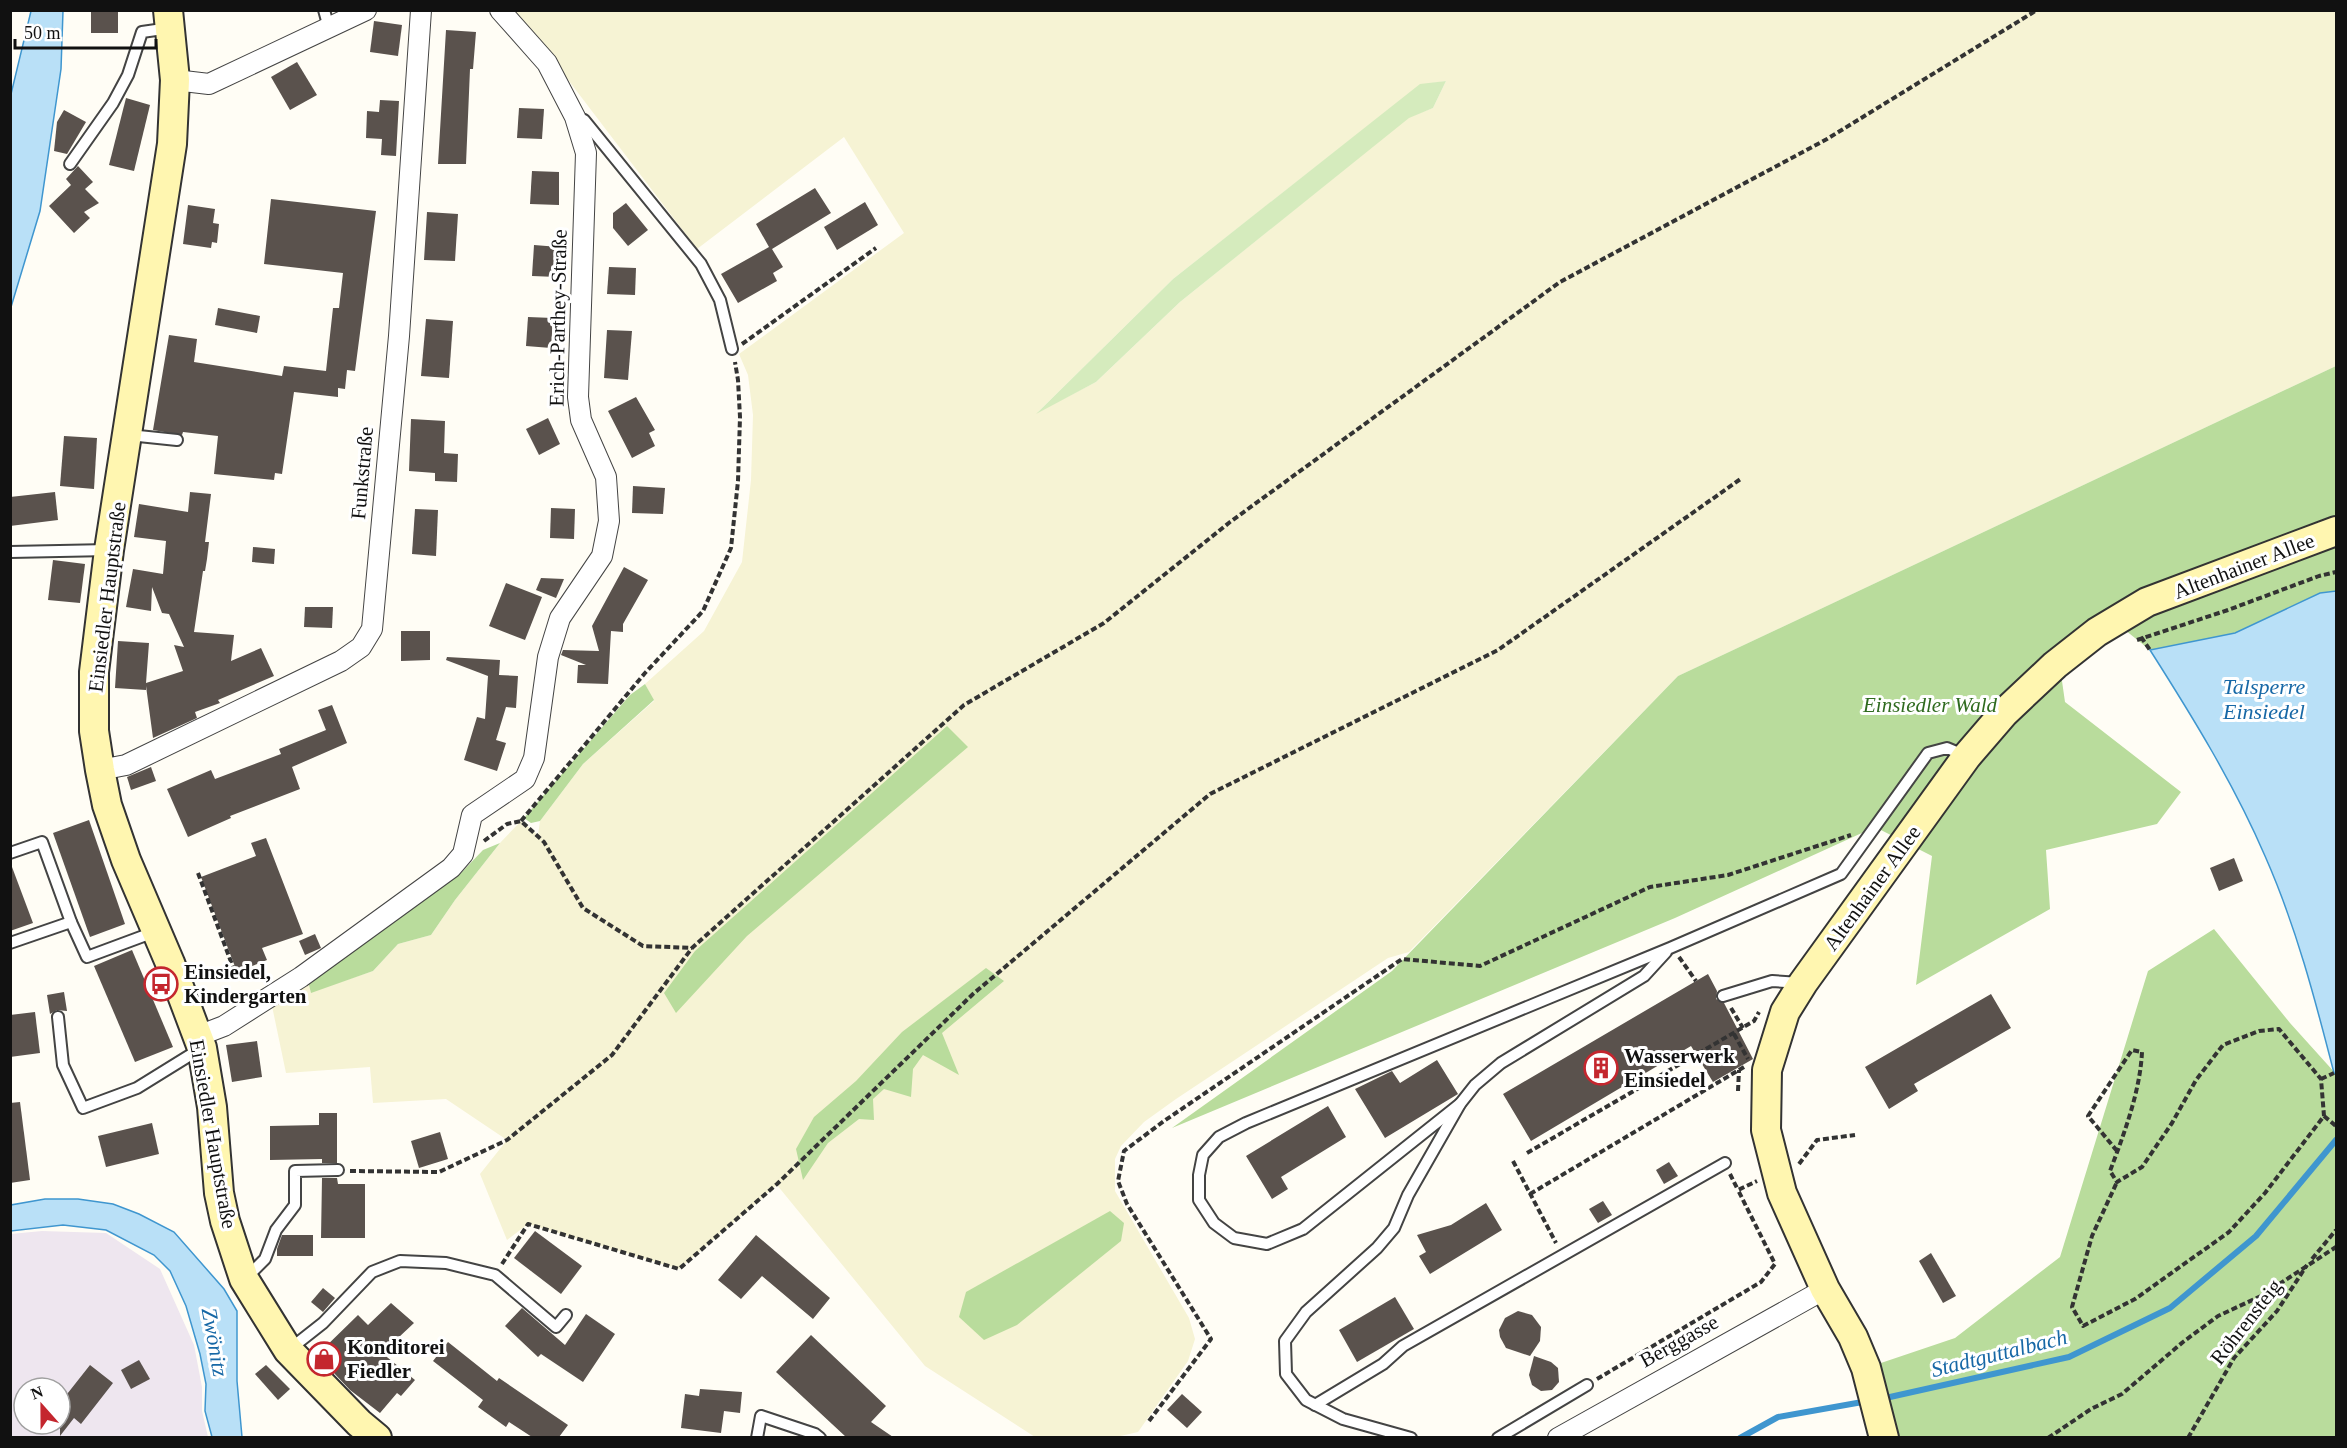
<svg xmlns="http://www.w3.org/2000/svg" width="2347" height="1448" viewBox="0 0 2347 1448" font-family="'Times New Roman',serif">
  <style>
    .industrial { fill: #eee6ef; fill-rule: evenodd }
    .farmland { fill: #f6f3d4; fill-rule: evenodd }
    .green { fill: #d5ebbd }
    .forest { fill: #b9dc9c }
    .water { fill: #b9e0f7; stroke: #3f96cf; stroke-width: 1.5 }
    .lines { fill: none; stroke-linecap: round; stroke-linejoin: round }
    .stream { stroke: #3f96cf; stroke-width: 6 }
    .building { fill: #5a524d }
    .lane-casing { stroke: #444; stroke-width: 14 }
    .street-casing { stroke: #444; stroke-width: 22 }
    .secondary-casing { stroke: #333; stroke-width: 32 }
    .path { stroke: #333; stroke-width: 4; stroke-dasharray: 6 3; stroke-linecap: butt }
    .lane { stroke: #fff; stroke-width: 10 }
    .street { stroke: #fff; stroke-width: 20 }
    .secondary { stroke: #fff6b0; stroke-width: 28 }
    .labels { text-anchor: middle; dominant-baseline: central; stroke-width: 6; stroke-linejoin: round; paint-order: stroke }
    .street-label { font-size: 21px; fill: #111; stroke: #fff }
    .park-label { font-size: 21px; font-style: italic; fill: #2f6b1f; stroke: #fff }
    .poi-label { font-size: 21px; font-weight: bold; fill: #111; stroke: #fff; text-anchor: start }
    .water-label { font-size: 22px; font-style: italic; fill: #1768a6; stroke: #fff }
  </style>
  <rect width="100%" height="100%" fill="#fffdf5"/>
  <path class="industrial" d="M 42,1231 L 106,1233 L 160,1269 L 194,1345 L 202,1387 L 202,1411 L 208,1437 L 11,1438 L 11,1234 ZM 24,1388 L 60,1388 L 60,1424 L 24,1424 Z"/>
  <path class="farmland" d="M 509,11 L 2336,11 L 2336,366 L 1678,676 L 1409,952 L 1388,958 L 1176,1099 L 1144,1122 L 1121,1146 L 1115,1159 L 1115,1191 L 1189,1318 L 1195,1339 L 1188,1361 L 1138,1432 L 1116,1437 L 1035,1437 L 925,1366 L 777,1185 L 679,1269 L 528,1224 L 507,1240 L 480,1174 L 507,1140 L 446,1099 L 373,1103 L 370,1067 L 286,1073 L 272,1006 L 308,981 L 311,992 L 373,971 L 398,944 L 431,935 L 455,900 L 500,843 L 521,821 L 538,835 L 540,821 L 583,764 L 654,701 L 645,684 L 704,631 L 742,562 L 751,480 L 753,415 L 748,375 L 739,354 L 904,233 L 844,137 L 697,249 L 553,60 ZM 1446,81 L 1433,108 L 1409,117 L 1180,302 L 1096,382 L 1038,412 L 1173,279 L 1420,85 Z"/>
  <path class="green" d="M 1446,81 L 1433,108 L 1409,118 L 1180,302 L 1096,382 L 1036,414 L 1173,279 L 1420,84 Z"/>
  <g class="forest">
    <path d="M 2336,366 L 2336,591 L 2320,593 L 2235,633 L 2150,650 L 2120,626 L 2059,660 L 2065,702 L 2181,792 L 2157,824 L 2046,850 L 2050,909 L 1916,985 L 1932,856 L 1875,827 L 1675,918 L 1172,1128 L 1392,971 L 1678,676 Z"/>
    <path d="M 645,684 L 654,700 L 583,764 L 540,821 L 531,823 L 524,818 L 630,695 Z"/>
    <path d="M 947,726 L 968,747 L 747,936 L 676,1013 L 664,993 L 695,951 Z"/>
    <path d="M 500,843 L 455,900 L 431,935 L 398,944 L 373,971 L 311,993 L 308,981 L 461,873 L 483,850 Z"/>
    <path d="M 2214,929 L 2290,1023 L 2336,1074 L 2336,1437 L 1891,1437 L 1875,1365 L 1955,1338 L 2060,1257 L 2148,971 Z"/>
    <path d="M 986,968 L 1004,981 L 942,1033 L 959,1075 L 923,1055 L 913,1069 L 911,1097 L 884,1089 L 873,1099 L 874,1120 L 859,1119 L 828,1143 L 803,1180 L 796,1149 L 814,1117 L 856,1081 L 902,1032 Z"/>
    <path d="M 1110,1211 L 1124,1223 L 1121,1241 L 1017,1325 L 984,1340 L 959,1317 L 966,1292 Z"/>
  </g>
  <g class="water">
    <path d="M 31,11 L 63,11 L 61,69 L 40,211 L 11,307 L 11,94 Z"/>
    <path d="M 2336,591 L 2336,1074 L 2334,1073 C 2315,999 2296,926 2265,856 C 2234,784 2192,716 2150,650 L 2235,633 L 2320,593 Z"/>
    <path d="M 45,1199 L 78,1199 L 113,1204 L 139,1214 L 174,1232 L 224,1289 L 237,1311 L 237,1381 L 242,1437 L 212,1437 L 205,1411 L 206,1384 L 200,1354 L 186,1306 L 170,1271 L 154,1255 L 106,1230 L 63,1225 L 11,1231 L 11,1205 Z"/>
  </g>
  <g class="lines">
    <g class="stream">
      <path d="M 1881,1399 L 2069,1357 L 2170,1308 L 2256,1236 L 2336,1140"/>
      <path d="M 1740,1438 L 1778,1417 L 1868,1401"/>
    </g>
  </g>
  <g class="building">
    <rect x="91" y="10" width="27" height="23"/>
    <path d="M 374,21 L 402,25 L 398,56 L 370,52 Z"/>
    <path d="M 446,30 L 476,32 L 473,69 L 470,69 L 466,164 L 438,164 Z"/>
    <path d="M 297,62 L 317,95 L 290,110 L 271,77 Z"/>
    <path d="M 126,98 L 150,105 L 134,171 L 109,165 Z"/>
    <path d="M 380,100 L 399,101 L 396,156 L 381,155 L 382,139 L 366,138 L 367,111 L 379,112 Z"/>
    <path d="M 519,108 L 544,109 L 542,139 L 517,138 Z"/>
    <path d="M 64,110 L 86,122 L 67,154 L 54,151 L 57,122 Z"/>
    <path d="M 78,166 L 93,182 L 85,189 L 99,203 L 84,212 L 90,218 L 74,233 L 49,206 L 71,185 L 66,179 Z"/>
    <path d="M 532,171 L 559,172 L 559,205 L 530,204 Z"/>
    <path d="M 815,188 L 831,213 L 772,249 L 783,267 L 773,273 L 777,281 L 738,303 L 721,274 L 769,247 L 756,224 Z"/>
    <path d="M 271,199 L 376,211 L 355,371 L 347,370 L 345,389 L 338,388 L 338,397 L 294,392 L 282,474 L 275,473 L 274,480 L 214,474 L 218,436 L 183,432 L 182,435 L 153,430 L 169,335 L 197,339 L 194,362 L 282,376 L 284,366 L 326,371 L 333,308 L 339,308 L 343,273 L 264,264 Z"/>
    <path d="M 865,202 L 878,225 L 837,250 L 824,227 Z"/>
    <path d="M 626,203 L 648,230 L 628,246 L 613,228 L 613,213 Z"/>
    <path d="M 188,205 L 215,209 L 213,223 L 219,224 L 217,243 L 212,242 L 211,248 L 183,244 Z"/>
    <path d="M 427,212 L 458,214 L 455,261 L 424,260 Z"/>
    <path d="M 534,245 L 559,247 L 557,277 L 532,276 Z"/>
    <path d="M 609,267 L 636,268 L 635,295 L 607,294 Z"/>
    <path d="M 218,308 L 260,316 L 257,333 L 215,325 Z"/>
    <path d="M 528,317 L 553,318 L 551,348 L 526,346 Z"/>
    <path d="M 426,319 L 453,321 L 449,378 L 421,376 Z"/>
    <path d="M 607,330 L 632,331 L 628,380 L 604,378 Z"/>
    <path d="M 636,397 L 655,430 L 649,433 L 655,446 L 632,458 L 608,411 Z"/>
    <path d="M 548,418 L 560,444 L 539,455 L 526,429 Z"/>
    <path d="M 411,419 L 445,421 L 444,453 L 458,454 L 457,482 L 435,481 L 435,473 L 409,471 Z"/>
    <path d="M 64,436 L 97,438 L 94,489 L 60,486 Z"/>
    <path d="M 633,486 L 665,488 L 663,514 L 632,513 Z"/>
    <path d="M 55,492 L 58,520 L 10,526 L 10,497 Z"/>
    <path d="M 190,492 L 211,494 L 205,542 L 209,542 L 207,559 L 205,571 L 203,571 L 194,632 L 234,635 L 231,661 L 261,648 L 274,676 L 218,700 L 220,703 L 195,712 L 197,718 L 153,738 L 146,686 L 146,690 L 115,688 L 118,641 L 149,643 L 146,683 L 183,671 L 174,645 L 184,647 L 169,614 L 162,613 L 152,587 L 151,611 L 126,607 L 133,569 L 163,574 L 166,541 L 134,537 L 139,504 L 188,512 Z"/>
    <path d="M 551,508 L 575,509 L 574,539 L 550,538 Z"/>
    <path d="M 415,509 L 438,510 L 436,556 L 412,554 Z"/>
    <path d="M 253,547 L 275,549 L 274,564 L 252,562 Z"/>
    <path d="M 53,560 L 85,564 L 80,603 L 48,600 Z"/>
    <path d="M 624,567 L 648,580 L 623,624 L 623,632 L 611,631 L 608,684 L 577,683 L 578,665 L 586,665 L 561,655 L 563,650 L 599,651 L 592,626 Z"/>
    <path d="M 541,578 L 564,579 L 556,598 L 536,590 Z"/>
    <path d="M 506,583 L 542,597 L 525,640 L 489,626 Z"/>
    <path d="M 305,607 L 333,607 L 332,628 L 304,627 Z"/>
    <path d="M 401,631 L 430,631 L 430,660 L 401,661 Z"/>
    <path d="M 447,657 L 500,660 L 499,675 L 518,676 L 516,708 L 506,707 L 496,740 L 506,743 L 497,771 L 464,760 L 477,717 L 485,719 L 488,676 L 446,660 Z"/>
    <path d="M 332,705 L 347,743 L 292,767 L 300,789 L 230,816 L 231,818 L 188,837 L 167,789 L 211,770 L 215,779 L 281,754 L 279,749 L 326,730 L 318,710 Z"/>
    <path d="M 151,767 L 156,781 L 131,790 L 127,777 Z"/>
    <path d="M 89,820 L 125,924 L 90,937 L 53,833 Z"/>
    <path d="M 266,838 L 303,934 L 262,948 L 267,960 L 237,972 L 201,877 L 256,856 L 251,843 Z"/>
    <path d="M 2234,858 L 2243,881 L 2219,891 L 2210,868 Z"/>
    <path d="M 12,867 L 33,923 L 10,931 L 10,868 Z"/>
    <path d="M 315,934 L 321,948 L 305,955 L 299,941 Z"/>
    <path d="M 132,950 L 173,1047 L 135,1062 L 94,966 Z"/>
    <path d="M 1708,974 L 1717,991 L 1716,999 L 1724,1003 L 1753,1059 L 1713,1082 L 1691,1046 L 1531,1141 L 1503,1094 Z"/>
    <path d="M 64,992 L 67,1011 L 57,1010 L 50,1014 L 47,995 Z"/>
    <path d="M 1991,994 L 2011,1028 L 1914,1084 L 1918,1091 L 1889,1109 L 1865,1067 Z"/>
    <path d="M 35,1012 L 40,1053 L 10,1057 L 10,1015 Z"/>
    <path d="M 257,1041 L 262,1077 L 232,1082 L 226,1045 Z"/>
    <path d="M 1437,1060 L 1458,1094 L 1385,1138 L 1355,1089 L 1392,1071 L 1400,1083 Z"/>
    <path d="M 20,1102 L 30,1180 L 10,1183 L 10,1103 Z"/>
    <path d="M 1328,1106 L 1346,1137 L 1281,1177 L 1288,1189 L 1272,1199 L 1246,1156 Z"/>
    <path d="M 319,1113 L 337,1113 L 337,1163 L 322,1163 L 322,1159 L 270,1160 L 270,1126 L 319,1125 Z"/>
    <path d="M 152,1123 L 159,1154 L 106,1167 L 98,1136 Z"/>
    <path d="M 440,1132 L 448,1159 L 419,1168 L 411,1141 Z"/>
    <path d="M 1669,1162 L 1678,1176 L 1664,1184 L 1656,1170 Z"/>
    <path d="M 322,1178 L 337,1178 L 338,1184 L 365,1184 L 365,1238 L 321,1238 Z"/>
    <path d="M 1603,1201 L 1612,1215 L 1598,1223 L 1589,1209 Z"/>
    <path d="M 1486,1203 L 1502,1230 L 1430,1274 L 1419,1256 L 1426,1252 L 1417,1235 L 1451,1225 Z"/>
    <path d="M 535,1231 L 582,1266 L 561,1294 L 514,1258 Z"/>
    <path d="M 282,1235 L 313,1235 L 313,1256 L 277,1256 L 277,1249 Z"/>
    <path d="M 756,1235 L 830,1298 L 813,1319 L 762,1276 L 741,1299 L 718,1280 Z"/>
    <path d="M 1931,1253 L 1956,1296 L 1943,1303 L 1919,1261 Z"/>
    <path d="M 323,1288 L 335,1298 L 323,1312 L 311,1302 Z"/>
    <path d="M 1395,1297 L 1414,1329 L 1357,1362 L 1339,1330 Z"/>
    <path d="M 391,1303 L 414,1323 L 382,1353 L 415,1380 L 401,1396 L 397,1393 L 380,1413 L 350,1390 L 317,1355 L 358,1315 L 368,1325 Z"/>
    <path d="M 522,1308 L 565,1345 L 586,1314 L 615,1334 L 583,1382 L 541,1354 L 538,1357 L 505,1326 Z"/>
    <path d="M 1518,1311 L 1532,1315 L 1541,1327 L 1540,1341 L 1530,1356 L 1506,1348 L 1500,1337 L 1499,1330 L 1505,1318 Z"/>
    <path d="M 811,1335 L 886,1406 L 871,1422 L 893,1437 L 846,1437 L 776,1372 Z"/>
    <path d="M 448,1342 L 497,1381 L 499,1378 L 568,1425 L 559,1437 L 532,1437 L 509,1422 L 506,1427 L 478,1407 L 483,1400 L 433,1361 Z"/>
    <path d="M 1534,1356 L 1551,1362 L 1558,1368 L 1559,1382 L 1552,1390 L 1541,1391 L 1532,1385 L 1529,1375 Z"/>
    <path d="M 139,1360 L 150,1379 L 131,1389 L 121,1370 Z"/>
    <path d="M 90,1365 L 113,1383 L 81,1424 L 74,1418 L 60,1436 L 60,1403 Z"/>
    <path d="M 266,1365 L 290,1389 L 278,1400 L 255,1374 Z"/>
    <path d="M 700,1389 L 742,1392 L 740,1413 L 724,1411 L 721,1433 L 681,1428 L 685,1394 L 699,1396 Z"/>
    <path d="M 1182,1394 L 1202,1412 L 1187,1428 L 1167,1410 Z"/>
  </g>
  <g class="lines">
    <defs>
      <g id="lane">
        <path d="M 324,10 L 329,28"/>
        <path d="M 578,118 L 584,120 L 701,264 L 720,300 L 732,349"/>
        <path d="M 70,164 L 113,103 L 128,75 L 142,32 L 170,28"/>
        <path d="M 129,435 L 177,440"/>
        <path d="M 10,552 L 109,550"/>
        <path d="M 10,853 L 42,842 L 71,922 L 87,957 L 157,931"/>
        <path d="M 10,943 L 71,922"/>
        <path d="M 1723,996 L 1772,981 L 1800,983"/>
        <path d="M 58,1017 L 63,1065 L 83,1108 L 137,1088 L 200,1049"/>
        <path d="M 1460,1104 L 1303,1229 L 1267,1244 L 1234,1238 L 1214,1223 L 1199,1200 L 1199,1175 L 1203,1155 L 1219,1137 L 1246,1123 L 1670,948 L 1841,874 L 1928,753 L 1947,748 L 1966,756"/>
        <path d="M 247,1277 L 265,1259 L 276,1230 L 295,1205 L 295,1171 L 338,1170"/>
        <path d="M 290,1349 L 323,1323 L 372,1272 L 400,1261 L 446,1263 L 495,1275 L 556,1327 L 566,1315"/>
        <path d="M 1315,1405 L 1383,1364 L 1403,1346 L 1725,1163"/>
        <path d="M 757,1438 L 761,1416 L 815,1434 L 820,1438"/>
        <path d="M 1411,1438 L 1343,1419 L 1306,1400 L 1286,1374 L 1285,1341 L 1306,1312 L 1377,1248 L 1394,1228 L 1408,1195 L 1460,1104 L 1475,1085 L 1501,1063 L 1644,976 L 1666,952"/>
        <path d="M 1498,1438 L 1587,1385"/>
      </g>
      <g id="street">
        <path d="M 175,80 L 209,84 L 366,10"/>
        <path d="M 100,770 L 126,765 L 341,661 L 361,647 L 372,629 L 399,336 L 421,10"/>
        <path d="M 198,1036 L 224,1026 L 301,977 L 451,868 L 463,854 L 472,815 L 525,779 L 534,758 L 548,657 L 560,618 L 602,556 L 609,521 L 606,477 L 581,420 L 578,397 L 586,153 L 575,117 L 547,63 L 500,10"/>
        <path d="M 1558,1438 L 1825,1289"/>
      </g>
      <g id="secondary">
        <path d="M 168,10 L 175,80 L 172,144 L 109,550 L 94,672 L 94,731 L 100,770 L 107,805 L 126,860 L 170,963 L 202,1048 L 212,1107 L 219,1193 L 225,1221 L 244,1279 L 288,1350 L 359,1423 L 377,1438"/>
        <path d="M 1884,1438 L 1866,1368 L 1853,1337 L 1825,1289 L 1782,1193 L 1766,1130 L 1767,1070 L 1785,1012 L 1803,983 L 1967,756 L 2004,713 L 2055,665 L 2097,632 L 2147,602 L 2336,531"/>
      </g>
    </defs>
    <use href="#lane" class="lane-casing"/>
    <use href="#street" class="street-casing"/>
    <use href="#secondary" class="secondary-casing"/>
    <g class="path">
      <path d="M 742,344 L 876,248"/>
      <path d="M 2141,637 L 2150,650"/>
      <path d="M 2137,640 L 2228,610 L 2319,576 L 2336,572"/>
      <path d="M 521,821 L 645,673 L 703,611 L 731,548 L 738,481 L 740,417 L 738,380 L 735,362"/>
      <path d="M 484,841 L 507,824 L 521,821 L 544,842 L 583,908 L 643,946 L 692,948"/>
      <path d="M 198,873 L 237,978"/>
      <path d="M 1679,957 L 1696,981"/>
      <path d="M 1731,1008 L 1743,1028"/>
      <path d="M 1734,1034 L 1748,1059"/>
      <path d="M 2321,1079 L 2334,1073"/>
      <path d="M 1738,1091 L 1739,1070"/>
      <path d="M 2324,1116 L 2336,1126"/>
      <path d="M 2117,1151 L 2088,1116 L 2132,1050 L 2142,1052 C 2140,1092 2124,1134 2110,1171 L 2117,1182 L 2142,1167 L 2172,1123 L 2196,1080 L 2223,1045 L 2259,1031 L 2279,1029 L 2321,1079 L 2324,1116 L 2265,1193 L 2229,1232 L 2135,1299 L 2083,1326 L 2072,1307 L 2092,1236 L 2117,1182"/>
      <path d="M 1527,1153 L 1754,1021 L 1759,1012"/>
      <path d="M 1513,1161 L 1556,1243"/>
      <path d="M 1799,1164 L 1817,1140 L 1855,1135"/>
      <path d="M 350,1171 L 439,1172 L 507,1140 L 612,1055 L 692,948 L 964,705 L 1104,623 L 1230,522 L 1560,282 L 1827,139 L 2037,10"/>
      <path d="M 1730,1174 L 1738,1190"/>
      <path d="M 1530,1194 L 1744,1067"/>
      <path d="M 2312,1259 L 2336,1230"/>
      <path d="M 502,1264 L 528,1224 L 679,1269 L 777,1184 L 973,994 L 1210,794 L 1498,650 L 1742,478"/>
      <path d="M 1597,1379 L 1761,1282 L 1775,1264 L 1738,1190 L 1757,1181"/>
      <path d="M 1149,1421 L 1211,1339 L 1127,1204 L 1118,1181 L 1124,1151 L 1164,1121 L 1402,959 L 1480,966 L 1650,887 L 1728,875 L 1851,835"/>
      <path d="M 2048,1438 L 2091,1409 L 2122,1394 L 2183,1342 L 2218,1316 L 2261,1296 L 2336,1247"/>
      <path d="M 2188,1438 L 2234,1358 L 2277,1311 L 2307,1265"/>
    </g>
    <use href="#lane" class="lane"/>
    <use href="#street" class="street"/>
    <use href="#secondary" class="secondary"/>
  </g>
  <defs>
    <symbol id="bus-ring" viewBox="-11 -11 22 22"><circle r="9.5" fill="#fff" stroke="#c4262e" stroke-width="1.5"/><path d="M-5-6H5V4H4V6H2V4H-2V6H-4V4H-5ZM-3.5-4V0h7V-4ZM-3.5 1.2v1.5H-2V1.2ZM2 1.2v1.5H3.5V1.2Z" fill="#c4262e"/></symbol>
    <symbol id="building-ring" viewBox="-11 -11 22 22"><circle r="9.5" fill="#fff" stroke="#c4262e" stroke-width="1.5"/><path d="M-4-6H4V6H1V3H-1V6H-4ZM-2.5-4.3h1.7v1.8h-1.7ZM.8-4.3h1.7v1.8H.8ZM-2.5-1h1.7V.8h-1.7ZM.8-1h1.7V.8H.8Z" fill="#c4262e"/></symbol>
    <symbol id="shop-ring" viewBox="-11 -11 22 22"><circle r="9.5" fill="#fff" stroke="#c4262e" stroke-width="1.5"/><path d="M-5-2.5h2.3a2.7 3.5 0 0 1 5.4 0H5L5.5 6h-11ZM-1.5-2.5h3a1.5 2.3 0 0 0-3 0Z" fill="#c4262e"/></symbol>
  </defs>
  <g fill-rule="evenodd">
    <use href="#bus-ring" x="142" y="965" width="38" height="38"/>
    <use href="#building-ring" x="1582" y="1049" width="38" height="38"/>
    <use href="#shop-ring" x="305" y="1340" width="38" height="38"/>
  </g>
  <g class="labels">
    <g class="street-label">
      <text transform="translate(558 318) rotate(-89)">Erich-Parthey-Straße</text>
      <text transform="translate(362 473) rotate(-85)">Funkstraße</text>
      <text transform="translate(2244 566) rotate(-21)">Altenhainer Allee</text>
      <text transform="translate(107 597) rotate(-83)">Einsiedler Hauptstraße</text>
      <text transform="translate(1872 888) rotate(-54)">Altenhainer Allee</text>
      <text transform="translate(213 1134) rotate(80)">Einsiedler Hauptstraße</text>
      <text transform="translate(2246 1322) rotate(-52)">Röhrensteig</text>
      <text transform="translate(1679 1341) rotate(-29)">Berggasse</text>
    </g>
    <g class="park-label">
      <text x="1930" y="705">Einsiedler Wald</text>
    </g>
    <g class="poi-label">
      <text x="184" y="972">Einsiedel,<tspan x="184" dy="24">Kindergarten</tspan></text>
      <text x="1624" y="1056">Wasserwerk<tspan x="1624" dy="24">Einsiedel</tspan></text>
      <text x="347" y="1347">Konditorei<tspan x="347" dy="24">Fiedler</tspan></text>
    </g>
    <g class="water-label">
      <text x="2264" y="686">Talsperre<tspan x="2264" dy="25">Einsiedel</tspan></text>
      <text transform="translate(215 1342) rotate(80)">Zwönitz</text>
      <text transform="translate(1999 1353) rotate(-14)">Stadtguttalbach</text>
    </g>
  </g>
  <rect width="2347" height="1448" fill="none" stroke="#111111" stroke-width="24"/>
  <g transform="translate(42 1406) rotate(339)"><circle r="28" fill="#ffffff" stroke="#a0a0a0" stroke-width="1.5"/>
  <path d="M0-4.5L10 22L0 15L-10 22Z" fill="#c4262e"/>
  <text y="-9" font-size="16" font-weight="bold" text-anchor="middle" fill="#111111">N</text>
  </g>
  <path d="M15 39v9h141v-9" fill="none" stroke="#111111" stroke-width="3"/>
  <text x="24" y="39" font-size="18" fill="#111111" stroke="#ffffff" stroke-width="4.5" paint-order="stroke">50 m</text>
</svg>
